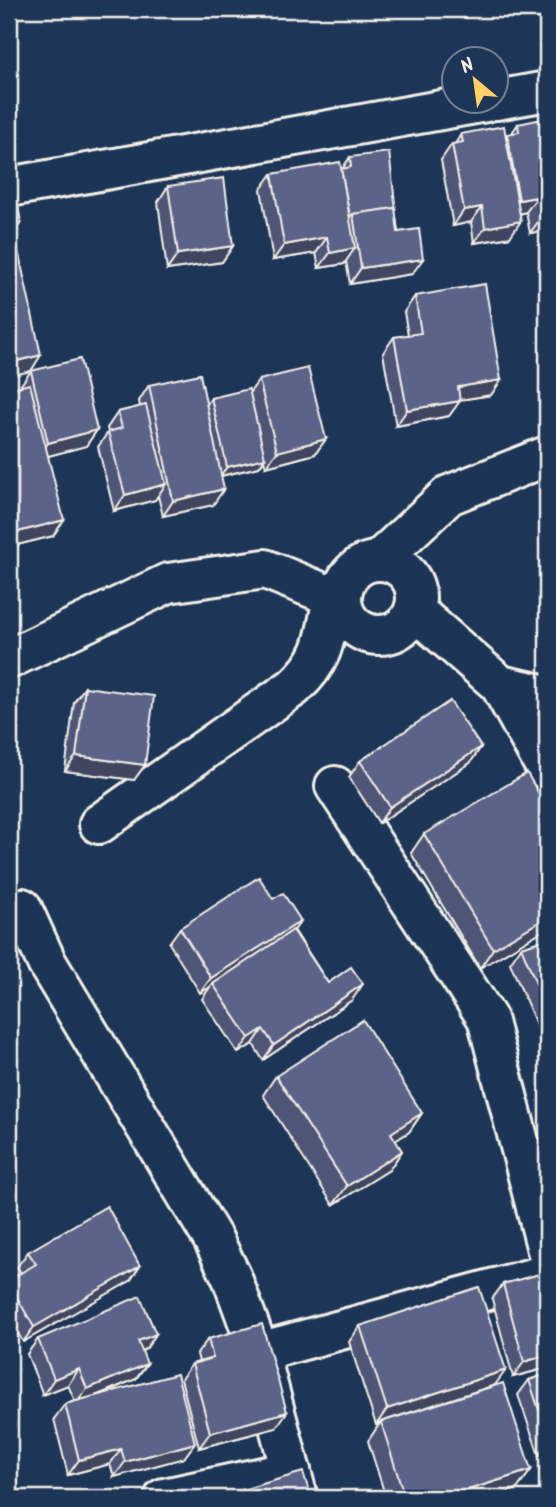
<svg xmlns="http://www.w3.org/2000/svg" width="556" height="1507" viewBox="0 0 556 1507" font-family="Kalam,sans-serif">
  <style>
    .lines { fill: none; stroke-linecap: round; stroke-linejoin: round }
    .minor-casing { stroke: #f4f1e8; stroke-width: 44 }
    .minor { stroke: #1d3557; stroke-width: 38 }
    .wall { fill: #4f5576; stroke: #f4f1e8; stroke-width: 2 }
    .shaded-wall { fill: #404560; stroke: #f4f1e8; stroke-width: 2 }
    .building { fill: #5c6389; stroke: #f4f1e8; stroke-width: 2 }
  </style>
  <rect width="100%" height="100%" fill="#1d3557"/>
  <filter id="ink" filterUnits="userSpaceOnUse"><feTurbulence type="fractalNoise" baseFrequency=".0143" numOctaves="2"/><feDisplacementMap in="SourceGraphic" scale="14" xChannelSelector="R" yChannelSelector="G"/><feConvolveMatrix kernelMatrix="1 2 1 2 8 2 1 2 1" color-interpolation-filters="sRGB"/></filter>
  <g filter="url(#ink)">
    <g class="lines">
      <defs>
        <g id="minor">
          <path d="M 496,100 L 547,91"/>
          <path d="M 9,187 L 486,102"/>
          <path d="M 379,560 L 449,495 L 547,456"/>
          <circle cx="379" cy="598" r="37"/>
          <path d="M 414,610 L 500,685 L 547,770"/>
          <path d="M 9,659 L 168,583 L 265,569 L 341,600"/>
          <path d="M 500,685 L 547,695"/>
          <path d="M 335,786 L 487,1018 L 547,1250"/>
          <path d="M 99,824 L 294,687 C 326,658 325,637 333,596"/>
          <path d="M 22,908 L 47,963 L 213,1239 L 232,1278 L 259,1352 L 298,1498"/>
          <path d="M 259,1352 L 547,1274"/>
          <path d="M 164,1498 L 291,1471"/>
        </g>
      </defs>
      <use href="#minor" class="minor-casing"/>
      <use href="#minor" class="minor"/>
    </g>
    <g class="wall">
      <path d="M 518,124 L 547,230 L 530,233 L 526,212 L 520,214 L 510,237 L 474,243 L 471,222 L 453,226 L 441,160 L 452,144 L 455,144 L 461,134 L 506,137 L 507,134 L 511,134 Z"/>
      <path d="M 350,157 L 395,211 L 398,232 L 412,274 L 350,284 L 346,261 L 344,264 L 319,268 L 316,253 L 273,260 L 261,189 L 272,174 L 344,168 L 344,166 Z"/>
      <path d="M 168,186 L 233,246 L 222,262 L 167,270 L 158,202 Z"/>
      <path d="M 415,296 L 501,380 L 491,395 L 460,400 L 449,416 L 396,426 L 383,353 L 394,337 L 408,335 L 404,312 Z"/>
      <path d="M 31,371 L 97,430 L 86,446 L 48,456 L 53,536 L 9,547 L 9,389 L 20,386 Z"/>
      <path d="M 259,380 L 326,439 L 315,454 L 266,467 L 264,460 L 259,467 L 221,476 L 213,505 L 163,516 L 158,496 L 155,500 L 114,511 L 98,447 L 108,432 L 107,428 L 118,412 L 140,407 L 139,401 L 149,385 L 207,404 L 211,398 L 250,392 Z"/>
      <path d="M 85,687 L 145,765 L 134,780 L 65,771 L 74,702 Z"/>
      <path d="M 481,747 L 470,763 L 379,823 L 349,777 L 360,761 Z"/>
      <path d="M 424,834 L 547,928 L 480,968 L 411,853 Z"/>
      <path d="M 273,899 L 301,921 L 294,930 L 328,983 L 352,1000 L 263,1060 L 253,1044 L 238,1053 L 202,999 L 210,987 L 200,993 L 169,943 L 180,928 Z"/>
      <path d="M 547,939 L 547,1048 L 546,1048 L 510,963 L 521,947 Z"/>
      <path d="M 276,1076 L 422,1113 L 409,1132 L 395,1141 L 402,1151 L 389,1170 L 333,1205 L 263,1095 Z"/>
      <path d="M 28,1252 L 140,1266 L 130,1281 L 23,1342 L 9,1318 L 9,1280 L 21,1273 L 17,1267 Z"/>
      <path d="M 547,1272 L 547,1368 L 513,1377 L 492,1299 L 503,1284 Z"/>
      <path d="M 360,1326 L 495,1385 L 531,1470 L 517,1489 L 489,1498 L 386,1498 L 368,1441 L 380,1423 L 376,1425 L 349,1342 Z"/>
      <path d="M 156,1334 L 146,1349 L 142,1351 L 136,1379 L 99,1395 L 195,1443 L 184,1458 L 114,1477 L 110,1464 L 68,1475 L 54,1419 L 65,1404 L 75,1401 L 68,1385 L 43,1395 L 27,1354 L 38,1339 Z"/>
      <path d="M 208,1339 L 276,1428 L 199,1448 L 181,1379 L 192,1364 L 199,1362 L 197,1354 Z"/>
      <path d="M 547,1374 L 547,1453 L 539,1455 L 518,1395 L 529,1380 Z"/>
      <path d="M 547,1468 L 547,1498 L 546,1498 L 540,1479 Z"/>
    </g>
    <g class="shaded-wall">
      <path d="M 537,197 L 526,212 L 508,216 L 519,200 Z"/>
      <path d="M 482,207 L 471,222 L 453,226 L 464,210 Z"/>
      <path d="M 547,217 L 547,230 L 530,233 L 541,218 Z"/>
      <path d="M 521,221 L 510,237 L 474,243 L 485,228 Z"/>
      <path d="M 21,223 L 10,238 L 9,239 L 9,225 Z"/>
      <path d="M 327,237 L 316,253 L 273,260 L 284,245 Z"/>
      <path d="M 233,246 L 222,262 L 167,270 L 178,254 Z"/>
      <path d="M 355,248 L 344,264 L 319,268 L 330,253 Z"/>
      <path d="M 423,259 L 412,274 L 350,284 L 361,268 Z"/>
      <path d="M 41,355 L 31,371 L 9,376 L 9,363 Z"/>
      <path d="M 501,380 L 491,395 L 447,402 L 458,387 Z"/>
      <path d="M 460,401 L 449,416 L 396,426 L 407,410 Z"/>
      <path d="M 97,430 L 86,446 L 37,459 L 48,443 Z"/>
      <path d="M 326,439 L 315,454 L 266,467 L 277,452 Z"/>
      <path d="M 265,458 L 259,467 L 220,476 L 227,467 Z"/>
      <path d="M 166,484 L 155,500 L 114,511 L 125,495 Z"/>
      <path d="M 224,489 L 213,505 L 163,516 L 173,501 Z"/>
      <path d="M 64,520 L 53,536 L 9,547 L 9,536 L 10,534 Z"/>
      <path d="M 481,747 L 470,763 L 379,823 L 390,807 Z"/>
      <path d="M 76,756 L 145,765 L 134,780 L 65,771 Z"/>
      <path d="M 547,917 L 547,928 L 480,968 L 493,949 Z"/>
      <path d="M 301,921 L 290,936 L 213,984 L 210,987 L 200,993 L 211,978 Z"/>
      <path d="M 363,984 L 352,1000 L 263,1060 L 274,1045 Z"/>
      <path d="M 263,1029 L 253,1044 L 238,1053 L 249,1038 Z"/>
      <path d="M 422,1113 L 409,1132 L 377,1152 L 391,1133 Z"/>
      <path d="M 402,1151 L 389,1170 L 333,1205 L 347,1186 Z"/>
      <path d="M 140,1266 L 130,1281 L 23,1342 L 34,1327 Z"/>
      <path d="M 156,1334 L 146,1349 L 127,1357 L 138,1341 Z"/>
      <path d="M 547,1355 L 547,1368 L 513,1377 L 524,1362 Z"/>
      <path d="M 147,1364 L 136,1379 L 76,1404 L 87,1389 Z"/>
      <path d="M 79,1369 L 68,1385 L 43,1395 L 54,1379 Z"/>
      <path d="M 506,1370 L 495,1385 L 381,1422 L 380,1423 L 376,1425 L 387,1409 Z"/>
      <path d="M 287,1412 L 276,1428 L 199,1448 L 210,1433 Z"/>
      <path d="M 195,1443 L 184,1458 L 114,1477 L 125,1462 Z"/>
      <path d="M 547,1443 L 547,1453 L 539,1455 Z"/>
      <path d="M 121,1449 L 110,1464 L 68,1475 L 79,1460 Z"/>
      <path d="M 531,1470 L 517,1489 L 489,1498 L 443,1498 Z"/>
    </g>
    <g class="building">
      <path d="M 547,118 L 547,217 L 541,218 L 537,197 L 519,200 L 507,134 L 519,132 L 518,124 Z"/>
      <path d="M 504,126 L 521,221 L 485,228 L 482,207 L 464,210 L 452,144 L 463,142 L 461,134 Z"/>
      <path d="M 389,152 L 396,211 L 395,208 L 353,214 L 350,217 L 341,169 L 351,167 L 350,157 Z"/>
      <path d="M 340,162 L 355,248 L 330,253 L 327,237 L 284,245 L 272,174 Z"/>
      <path d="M 224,178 L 233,246 L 178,254 L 168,186 Z"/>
      <path d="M 9,190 L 16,194 L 21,223 L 9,225 Z"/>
      <path d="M 395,208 L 398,232 L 419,229 L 423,259 L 361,268 L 353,214 Z"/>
      <path d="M 9,227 L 13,227 L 41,355 L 9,363 Z"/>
      <path d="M 485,284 L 501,380 L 458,387 L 460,401 L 407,410 L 394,337 L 421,333 L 415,296 Z"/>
      <path d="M 80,359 L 97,430 L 48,443 L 31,371 Z"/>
      <path d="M 308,368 L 326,439 L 277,452 L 259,380 Z"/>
      <path d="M 200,374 L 224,489 L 173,501 L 149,385 Z"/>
      <path d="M 30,384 L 64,520 L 10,534 L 9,529 L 9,389 Z"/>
      <path d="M 249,389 L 265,458 L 227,467 L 211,398 Z"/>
      <path d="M 146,405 L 166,484 L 125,495 L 108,432 L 122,428 L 118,412 Z"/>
      <path d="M 85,687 L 154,696 L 145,765 L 76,756 Z"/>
      <path d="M 450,701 L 481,747 L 390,807 L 360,761 Z"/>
      <path d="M 527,773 L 547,808 L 547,917 L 493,949 L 424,834 Z"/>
      <path d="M 259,877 L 273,899 L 283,893 L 301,921 L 211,978 L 180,928 Z"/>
      <path d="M 293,930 L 328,983 L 351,967 L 363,984 L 274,1045 L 263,1029 L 249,1038 L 213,984 Z"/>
      <path d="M 547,939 L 547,1010 L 521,947 Z"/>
      <path d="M 363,1020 L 422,1113 L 391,1133 L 402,1151 L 347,1186 L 276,1076 Z"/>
      <path d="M 107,1206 L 140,1266 L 34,1327 L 9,1284 L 9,1280 L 36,1264 L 28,1252 Z"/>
      <path d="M 547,1272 L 547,1355 L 524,1362 L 503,1284 Z"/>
      <path d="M 479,1287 L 506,1370 L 387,1409 L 360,1326 Z"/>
      <path d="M 140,1296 L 156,1334 L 138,1341 L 147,1364 L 87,1389 L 79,1369 L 54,1379 L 38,1339 Z"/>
      <path d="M 262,1324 L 287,1412 L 210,1433 L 192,1364 L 213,1358 L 208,1339 Z"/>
      <path d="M 177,1374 L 195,1443 L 125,1462 L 121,1449 L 79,1460 L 65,1404 Z"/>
      <path d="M 547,1374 L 547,1434 L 529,1380 Z"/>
      <path d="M 503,1383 L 531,1470 L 443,1498 L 405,1498 L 381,1422 Z"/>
      <path d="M 303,1472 L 311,1498 L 215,1498 Z"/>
    </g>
  </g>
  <rect width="556" height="1507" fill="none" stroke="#1d3557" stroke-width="35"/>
  <rect x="18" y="18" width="521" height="1472" fill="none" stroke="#f4f1e8" stroke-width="2.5" filter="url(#ink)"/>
  <g transform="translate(475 80) rotate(331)"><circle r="33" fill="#1d3557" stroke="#738091" stroke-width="2"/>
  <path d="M0-5L12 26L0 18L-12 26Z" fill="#ffd166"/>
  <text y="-10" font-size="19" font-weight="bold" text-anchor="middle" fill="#f4f1e8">N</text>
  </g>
</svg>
